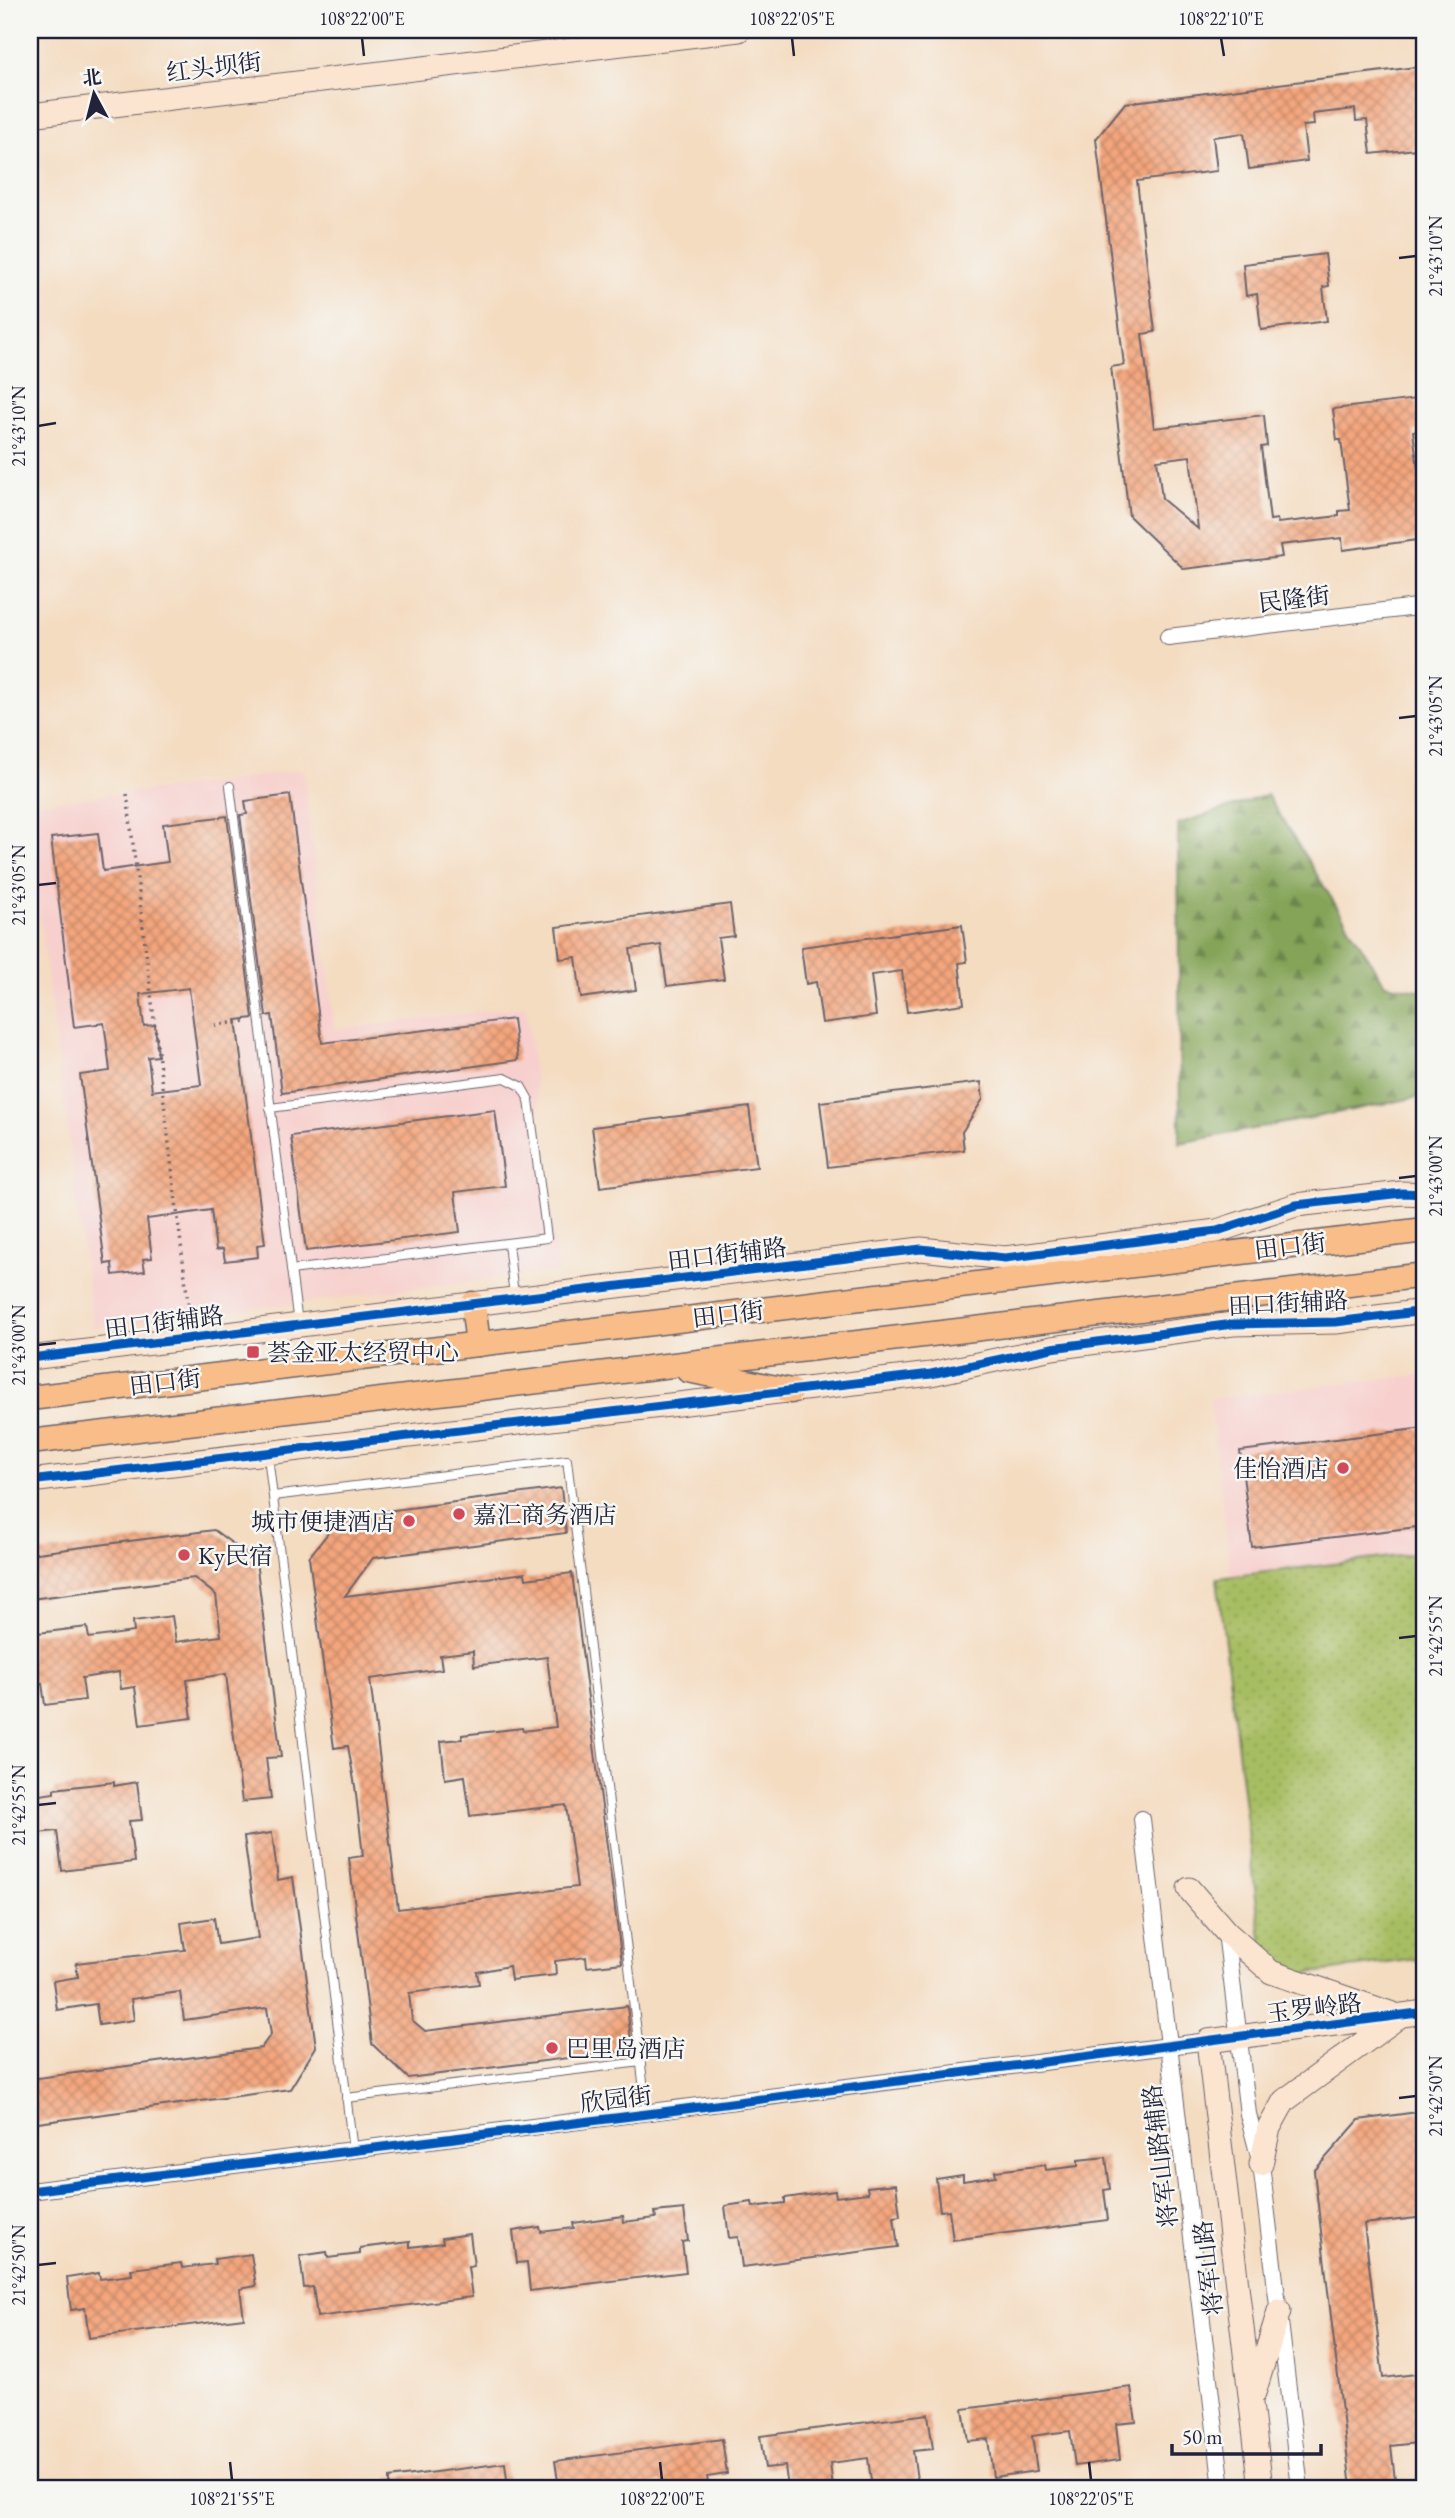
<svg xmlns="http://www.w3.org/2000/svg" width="1455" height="2518" viewBox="0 0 1455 2518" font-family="'EB Garamond','Noto Serif SC',serif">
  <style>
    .built { fill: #f7d0cd }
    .grass { fill: url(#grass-dots); stroke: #64704e; stroke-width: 2 }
    .forest { fill: url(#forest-firs); stroke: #54634a; stroke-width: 2 }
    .building { fill: url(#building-cross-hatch); fill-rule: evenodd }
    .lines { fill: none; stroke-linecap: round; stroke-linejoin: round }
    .lane-casing { stroke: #6c636a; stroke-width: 10 }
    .street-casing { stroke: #6c636a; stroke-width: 18 }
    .secondary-casing { stroke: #6c636a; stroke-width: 25 }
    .primary-casing { stroke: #6c636a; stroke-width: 27 }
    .path { stroke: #6c636a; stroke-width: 3.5; stroke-dasharray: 2 5; stroke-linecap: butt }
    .lane { stroke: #fff; stroke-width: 8 }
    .street { stroke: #fff; stroke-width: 16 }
    .secondary { stroke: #fce5d0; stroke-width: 23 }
    .primary { stroke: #f8bd89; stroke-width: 24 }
    .cycleway-casing { stroke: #f6f6f2; stroke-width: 13 }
    .cycleway { stroke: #0057b8; stroke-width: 9 }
    .ticks { fill: none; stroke: #22223b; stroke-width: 2.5 }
    .poi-dot { fill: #d1495b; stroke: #f6f6f2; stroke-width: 2.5 }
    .labels { text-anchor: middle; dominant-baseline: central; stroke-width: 5; stroke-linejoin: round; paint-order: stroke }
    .street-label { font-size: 24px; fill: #22223b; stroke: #f6f6f2 }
    .poi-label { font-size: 24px; fill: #22223b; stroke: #f6f6f2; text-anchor: start }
    .neatline { fill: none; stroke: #22223b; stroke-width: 2.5 }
    .ticks-label { font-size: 18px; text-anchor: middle; fill: #22223b }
  </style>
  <defs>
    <pattern id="grass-dots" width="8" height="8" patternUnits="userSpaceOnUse" patternTransform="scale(1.75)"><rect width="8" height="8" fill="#a7bd62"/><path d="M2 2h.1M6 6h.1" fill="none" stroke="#8fa256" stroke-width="1.8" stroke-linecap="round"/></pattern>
    <pattern id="forest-firs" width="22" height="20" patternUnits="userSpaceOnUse" patternTransform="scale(1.75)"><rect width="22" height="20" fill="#85a458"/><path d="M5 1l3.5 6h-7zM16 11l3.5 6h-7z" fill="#6c854a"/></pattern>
    <pattern id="building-cross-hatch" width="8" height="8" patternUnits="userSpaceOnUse" patternTransform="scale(1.75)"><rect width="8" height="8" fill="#f4a67d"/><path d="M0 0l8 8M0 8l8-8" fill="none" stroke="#c58768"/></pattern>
  </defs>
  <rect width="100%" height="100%" fill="#f6f6f2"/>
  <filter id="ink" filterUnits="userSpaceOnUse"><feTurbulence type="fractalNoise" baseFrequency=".0143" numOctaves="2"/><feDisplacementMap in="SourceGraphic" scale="14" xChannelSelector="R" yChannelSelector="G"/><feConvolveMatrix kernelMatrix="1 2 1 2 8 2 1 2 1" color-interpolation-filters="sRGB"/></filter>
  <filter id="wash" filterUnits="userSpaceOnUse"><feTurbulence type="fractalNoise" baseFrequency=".00686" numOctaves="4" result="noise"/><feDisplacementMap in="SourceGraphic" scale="28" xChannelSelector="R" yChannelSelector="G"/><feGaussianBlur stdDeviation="1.57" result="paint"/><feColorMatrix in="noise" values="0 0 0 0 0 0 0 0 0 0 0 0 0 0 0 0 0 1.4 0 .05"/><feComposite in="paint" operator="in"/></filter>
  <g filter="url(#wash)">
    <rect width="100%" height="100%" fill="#f4dcc1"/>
    <g class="built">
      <path d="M 303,769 L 335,1030 L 526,1006 L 558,1271 L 93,1328 L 30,842 L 30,804 L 218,783 Z"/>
      <path d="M 1425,1374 L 1425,1553 L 1231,1576 L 1210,1399 Z"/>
    </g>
    <path class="grass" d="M 1425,1553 L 1425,1958 L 1266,1979 L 1217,1578 Z"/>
    <path class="forest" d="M 1267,795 L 1385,984 L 1425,991 L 1425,1096 L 1180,1143 L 1178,824 Z"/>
    <g id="blocks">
      <g class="building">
        <path d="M 1425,66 L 1425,148 L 1371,154 L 1367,120 L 1356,121 L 1355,109 L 1313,114 L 1314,125 L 1303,126 L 1307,161 L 1249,169 L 1244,133 L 1213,137 L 1217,171 L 1137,181 L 1155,332 L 1142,334 L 1154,428 L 1264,415 L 1267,446 L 1261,447 L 1270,520 L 1277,519 L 1278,523 L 1339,516 L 1339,511 L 1350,510 L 1341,440 L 1337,440 L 1333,409 L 1416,399 L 1419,430 L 1413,431 L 1422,501 L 1425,500 L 1425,539 L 1343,550 L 1342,538 L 1280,545 L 1282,557 L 1184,569 L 1129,516 L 1111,367 L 1124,365 L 1096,139 L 1125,103 ZM 1190,456 L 1198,529 L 1162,499 L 1157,460 Z"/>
        <path d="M 1325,254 L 1329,286 L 1323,287 L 1327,321 L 1261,330 L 1257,294 L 1246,296 L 1243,264 Z"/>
        <path d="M 290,795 L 322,1043 L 513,1019 L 518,1060 L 282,1093 L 272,1015 L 266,1016 L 240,815 L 247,814 L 245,801 Z"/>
        <path d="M 227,816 L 253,1018 L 236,1020 L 265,1244 L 257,1245 L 258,1257 L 225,1261 L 223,1249 L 216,1250 L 211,1210 L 147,1219 L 152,1258 L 143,1259 L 145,1271 L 113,1275 L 112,1263 L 105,1264 L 80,1075 L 110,1071 L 106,1037 L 104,1023 L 74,1027 L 51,838 L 98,833 L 103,871 L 168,862 L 163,824 ZM 189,988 L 201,1085 L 152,1091 L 148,1057 L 158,1056 L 155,1025 L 144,1026 L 140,994 Z"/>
        <path d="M 730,904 L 734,936 L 718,938 L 724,979 L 667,986 L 661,945 L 630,949 L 636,990 L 581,998 L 576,957 L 560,959 L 556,927 Z"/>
        <path d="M 962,925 L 967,962 L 959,963 L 964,1004 L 907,1012 L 902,971 L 871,975 L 876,1016 L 822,1023 L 816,982 L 806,984 L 801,947 Z"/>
        <path d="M 981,1082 L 983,1099 L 962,1132 L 964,1150 L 828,1167 L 820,1102 Z"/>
        <path d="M 749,1107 L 757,1167 L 600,1187 L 592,1127 Z"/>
        <path d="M 495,1110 L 505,1186 L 455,1192 L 460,1232 L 306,1251 L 291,1136 Z"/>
        <path d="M 1425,1428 L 1425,1526 L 1252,1547 L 1240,1451 Z"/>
        <path d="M 561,1488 L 566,1533 L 373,1558 L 345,1596 L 525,1573 L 526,1579 L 572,1573 L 622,1963 L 587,1967 L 586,1957 L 555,1961 L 556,1975 L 511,1980 L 509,1966 L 477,1972 L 479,1984 L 409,1993 L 412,2020 L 425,2031 L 627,2006 L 632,2050 L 408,2078 L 372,2044 L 349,1858 L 363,1856 L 355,1786 L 348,1746 L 334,1748 L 309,1557 L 341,1517 ZM 473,1651 L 474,1666 L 547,1657 L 556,1727 L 523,1731 L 522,1728 L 462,1735 L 462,1739 L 441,1741 L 445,1779 L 465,1776 L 470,1816 L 566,1805 L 577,1887 L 398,1909 L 370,1679 L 442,1669 L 440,1655 Z"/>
        <path d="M 214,1530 L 256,1561 L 281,1757 L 266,1758 L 271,1799 L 242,1802 L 226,1674 L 187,1680 L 192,1718 L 140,1725 L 135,1687 L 121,1689 L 119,1672 L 82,1678 L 85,1700 L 45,1705 L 42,1683 L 30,1685 L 30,1634 L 87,1627 L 89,1638 L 134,1632 L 133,1621 L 172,1616 L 176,1642 L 221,1636 L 216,1595 L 194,1578 L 30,1599 L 30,1554 Z"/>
        <path d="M 114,1782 L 114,1786 L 137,1782 L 142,1820 L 129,1821 L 134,1862 L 62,1871 L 57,1831 L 38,1833 L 33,1796 L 54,1793 L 54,1789 Z"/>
        <path d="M 272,1833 L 278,1880 L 293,1877 L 316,2047 L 290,2089 L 30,2124 L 30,2079 L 261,2048 L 271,2034 L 267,2008 L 184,2020 L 180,1992 L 131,1999 L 134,2020 L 99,2025 L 96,2004 L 57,2010 L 53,1981 L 78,1977 L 76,1963 L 185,1950 L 181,1923 L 214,1918 L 218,1944 L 258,1938 L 244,1837 Z"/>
        <path d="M 1425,2111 L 1425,2217 L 1364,2224 L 1383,2378 L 1425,2373 L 1425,2442 L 1391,2446 L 1396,2488 L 1351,2488 L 1314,2171 L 1359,2120 Z"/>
        <path d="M 1106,2157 L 1110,2189 L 1104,2190 L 1108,2220 L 953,2240 L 949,2210 L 940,2211 L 936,2179 L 963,2175 L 963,2181 L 996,2176 L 995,2171 L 1045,2165 L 1046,2170 L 1078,2166 L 1078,2160 Z"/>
        <path d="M 896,2184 L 900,2216 L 894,2217 L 898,2247 L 742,2267 L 738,2237 L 729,2238 L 725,2206 L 752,2202 L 753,2207 L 785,2203 L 785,2198 L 835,2191 L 836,2197 L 868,2193 L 867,2187 Z"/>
        <path d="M 684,2209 L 688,2241 L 682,2242 L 686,2272 L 530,2291 L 527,2262 L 517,2263 L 513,2231 L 540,2227 L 541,2232 L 574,2228 L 573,2223 L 623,2216 L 624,2222 L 656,2218 L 655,2212 Z"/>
        <path d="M 470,2234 L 474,2266 L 468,2267 L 472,2297 L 317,2317 L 313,2287 L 304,2288 L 300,2256 L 327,2252 L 328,2258 L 360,2254 L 360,2248 L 410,2242 L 410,2247 L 443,2243 L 442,2238 Z"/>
        <path d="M 251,2254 L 256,2286 L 240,2289 L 244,2318 L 89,2338 L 85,2308 L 71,2310 L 67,2278 L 99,2273 L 100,2279 L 132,2275 L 131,2269 L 181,2263 L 182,2268 L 215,2264 L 214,2259 Z"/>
        <path d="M 1131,2387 L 1136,2422 L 1116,2424 L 1120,2460 L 1075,2466 L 1070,2431 L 1053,2433 L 1032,2436 L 1037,2471 L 993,2477 L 988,2439 L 968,2441 L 963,2409 Z"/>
        <path d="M 928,2414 L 933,2449 L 913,2451 L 918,2487 L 872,2488 L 868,2458 L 830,2463 L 833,2488 L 788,2488 L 785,2466 L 765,2468 L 760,2436 Z"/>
        <path d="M 722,2439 L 727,2474 L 707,2477 L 709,2488 L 663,2488 L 662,2483 L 624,2488 L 559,2488 L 555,2461 Z"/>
        <path d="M 505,2463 L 508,2488 L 389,2488 L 389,2478 Z"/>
      </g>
    </g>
  </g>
  <g filter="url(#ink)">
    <use href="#blocks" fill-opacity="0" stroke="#6c636a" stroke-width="2"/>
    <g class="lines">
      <defs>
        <g id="lane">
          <path d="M 230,786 L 298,1324"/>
          <path d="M 270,1108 L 505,1078 L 521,1086 L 529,1100 L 547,1238 L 291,1270"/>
          <path d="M 508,1243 L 514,1296"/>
          <path d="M 268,1456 L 353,2151"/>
          <path d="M 273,1496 L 567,1460 L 647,2114"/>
          <path d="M 346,2098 L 641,2062"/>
        </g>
        <g id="street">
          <path d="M 1168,637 L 1425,606"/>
          <path d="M 1142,1819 L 1222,2488"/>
          <path d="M 1226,1932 L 1248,2114 L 1261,2164 L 1300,2488"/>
          <path d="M 30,2191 L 1208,2041"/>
        </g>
        <g id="secondary">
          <path d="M 30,115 L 739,30"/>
          <path d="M 30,1358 L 921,1249 L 1005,1258 L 1217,1231 L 1296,1205 L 1402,1193 L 1425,1194"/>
          <path d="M 30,1481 L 931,1374 L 1052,1348 L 1233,1324 L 1336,1322 L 1425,1311"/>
          <path d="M 1189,1889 L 1226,1932 L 1271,1972 L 1393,2014"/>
          <path d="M 1261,2164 L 1269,2128 L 1284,2101 L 1397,2018"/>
          <path d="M 1254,2393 L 1279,2311"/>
          <path d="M 1261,2488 L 1208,2041 L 1425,2012"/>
        </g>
        <g id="primary">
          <path d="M 473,1304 L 478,1344"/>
          <path d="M 688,1370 L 791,1391"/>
          <path d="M 30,1398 L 1425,1230"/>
          <path d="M 30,1442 L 1425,1275"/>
        </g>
      </defs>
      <use href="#lane" class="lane-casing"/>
      <use href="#street" class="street-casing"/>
      <use href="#secondary" class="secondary-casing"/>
      <use href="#primary" class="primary-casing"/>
      <g class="path">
        <path d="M 127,794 L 190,1319"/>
        <path d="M 215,1025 L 247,1021"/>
      </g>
      <use href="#lane" class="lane"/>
      <use href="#street" class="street"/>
      <use href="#secondary" class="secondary"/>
      <use href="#primary" class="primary"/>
      <defs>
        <g id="cycleway">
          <path d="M 30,1358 L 921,1249 L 1005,1258 L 1217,1231 L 1296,1205 L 1402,1193 L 1425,1194"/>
          <path d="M 30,1481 L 931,1374 L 1052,1348 L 1233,1324 L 1336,1322 L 1425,1311"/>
          <path d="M 30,2191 L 647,2114 L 1425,2012"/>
        </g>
      </defs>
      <use href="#cycleway" class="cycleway-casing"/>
      <use href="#cycleway" class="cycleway"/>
    </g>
  </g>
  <path class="ticks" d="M 362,38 L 364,56M 792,38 L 794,56M 1221,38 L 1224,56M 1399,258 L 1416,256M 38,426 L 56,423M 1399,718 L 1416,716M 38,885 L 56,883M 1399,1178 L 1416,1176M 38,1345 L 56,1343M 1399,1638 L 1416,1636M 38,1805 L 56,1803M 1399,2098 L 1416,2096M 38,2265 L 56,2263M 230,2462 L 232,2480M 660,2462 L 662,2480M 1089,2462 L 1091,2480"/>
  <g class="poi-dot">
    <rect x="246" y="1345" width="14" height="14" rx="3.5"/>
    <circle cx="1343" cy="1468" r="7"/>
    <circle cx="459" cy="1514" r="7"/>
    <circle cx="409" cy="1521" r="7"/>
    <circle cx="184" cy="1555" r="7"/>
    <circle cx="552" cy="2048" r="7"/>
  </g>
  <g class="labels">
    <g class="street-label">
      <text transform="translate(214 67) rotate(-7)">红头坝街</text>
      <text transform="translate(1294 599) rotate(-7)">民隆街</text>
      <text transform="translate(1290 1246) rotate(-7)">田口街</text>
      <text transform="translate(727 1254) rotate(-7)">田口街辅路</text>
      <text transform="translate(1288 1303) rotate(-3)">田口街辅路</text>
      <text transform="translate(728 1314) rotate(-7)">田口街</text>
      <text transform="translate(164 1322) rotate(-7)">田口街辅路</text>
      <text transform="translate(165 1382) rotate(-7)">田口街</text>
      <text transform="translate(1314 2008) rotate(-7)">玉罗岭路</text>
      <text transform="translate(616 2099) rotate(-7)">欣园街</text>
      <text transform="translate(1160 2156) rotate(-97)">将军山路辅路</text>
      <text transform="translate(1208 2268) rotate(-97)">将军山路</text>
    </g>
    <g class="poi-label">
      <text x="267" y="1352">荟金亚太经贸中心</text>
      <text x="1329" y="1468" text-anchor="end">佳怡酒店</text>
      <text x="473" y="1514">嘉汇商务酒店</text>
      <text x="395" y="1521" text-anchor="end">城市便捷酒店</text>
      <text x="198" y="1555">Ky民宿</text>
      <text x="566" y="2048">巴里岛酒店</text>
    </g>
  </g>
  <rect width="1455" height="2518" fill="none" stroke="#f6f6f2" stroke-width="77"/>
  <g transform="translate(94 94) rotate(353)" stroke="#f6f6f2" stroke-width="5" paint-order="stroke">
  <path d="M0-5L12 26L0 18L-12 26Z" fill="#22223b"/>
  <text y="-10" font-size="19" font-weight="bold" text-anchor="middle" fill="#22223b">北</text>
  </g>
  <path d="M1172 2444v10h149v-10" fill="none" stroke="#22223b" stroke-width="3.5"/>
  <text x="1182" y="2444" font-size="21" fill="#22223b" stroke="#f6f6f2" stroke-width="5" paint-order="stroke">50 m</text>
  <rect x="38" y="38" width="1378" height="2442" class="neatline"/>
  <g class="ticks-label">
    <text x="362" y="25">108°22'00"E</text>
    <text x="792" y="25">108°22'05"E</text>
    <text x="1221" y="25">108°22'10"E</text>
    <text transform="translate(1436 256) rotate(-90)" y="6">21°43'10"N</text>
    <text transform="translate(19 426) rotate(-90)" y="6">21°43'10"N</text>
    <text transform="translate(1436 716) rotate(-90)" y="6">21°43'05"N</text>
    <text transform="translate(19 885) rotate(-90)" y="6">21°43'05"N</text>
    <text transform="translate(1436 1176) rotate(-90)" y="6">21°43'00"N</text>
    <text transform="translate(19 1345) rotate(-90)" y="6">21°43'00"N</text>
    <text transform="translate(1436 1636) rotate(-90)" y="6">21°42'55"N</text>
    <text transform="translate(19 1805) rotate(-90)" y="6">21°42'55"N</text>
    <text transform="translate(1436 2096) rotate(-90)" y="6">21°42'50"N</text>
    <text transform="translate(19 2265) rotate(-90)" y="6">21°42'50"N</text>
    <text x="232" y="2505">108°21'55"E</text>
    <text x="662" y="2505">108°22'00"E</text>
    <text x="1091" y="2505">108°22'05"E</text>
  </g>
</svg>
